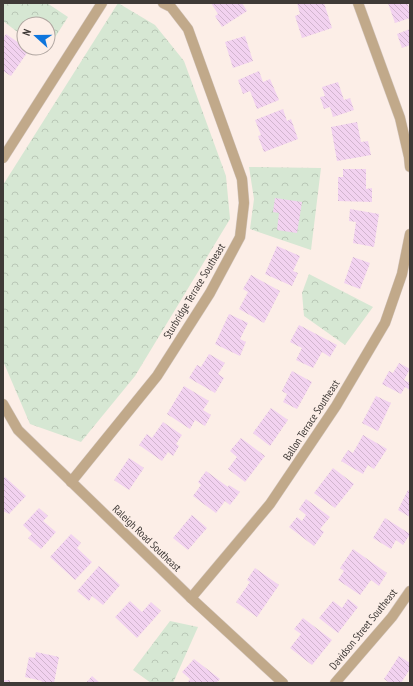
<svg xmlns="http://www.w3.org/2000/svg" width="413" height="686" viewBox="0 0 413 686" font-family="'PT Sans Narrow',sans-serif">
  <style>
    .forest { fill: url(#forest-crowns) }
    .building { fill: url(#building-back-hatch) }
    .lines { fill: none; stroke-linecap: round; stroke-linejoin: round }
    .minor-casing { stroke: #d6cac4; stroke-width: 11 }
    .minor { stroke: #c1a98a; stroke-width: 10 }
    .labels { text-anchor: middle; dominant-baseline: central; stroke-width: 3; stroke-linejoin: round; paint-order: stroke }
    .street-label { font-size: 11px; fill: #3f3a37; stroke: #fceee7 }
  </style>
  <defs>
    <pattern id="forest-crowns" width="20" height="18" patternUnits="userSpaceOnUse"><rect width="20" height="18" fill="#d6e7d3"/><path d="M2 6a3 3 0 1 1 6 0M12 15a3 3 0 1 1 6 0" fill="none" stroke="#b9c7b6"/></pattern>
    <pattern id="building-back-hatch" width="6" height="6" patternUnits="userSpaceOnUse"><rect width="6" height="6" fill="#f2d2f0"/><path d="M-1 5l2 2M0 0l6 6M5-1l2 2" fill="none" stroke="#d1b5ce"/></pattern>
  </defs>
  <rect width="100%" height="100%" fill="#fceee7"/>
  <g class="forest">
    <path d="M 3,3 L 47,3 L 68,17 L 45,53 L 38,48 L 48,48 L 48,24 L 24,24 L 24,37 L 3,21 Z"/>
    <path d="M 118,3 L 155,25 L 184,61 L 226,176 L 230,219 L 135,376 L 81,442 L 30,424 L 3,361 L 3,185 Z"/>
    <path d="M 249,167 L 321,168 L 311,250 L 250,229 L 254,199 Z"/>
    <path d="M 309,274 L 373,307 L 345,345 L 304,316 L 302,293 Z"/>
    <path d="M 170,621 L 198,627 L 173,683 L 151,683 L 133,670 Z"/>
  </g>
  <g class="building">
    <path d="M 211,3 L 242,3 L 247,11 L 222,27 L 215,16 L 218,14 Z"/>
    <path d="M 297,3 L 324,3 L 332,28 L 302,38 L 295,16 L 300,14 Z"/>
    <path d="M 388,3 L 408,3 L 410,18 L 395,23 Z"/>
    <path d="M 410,29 L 410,45 L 402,48 L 397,34 Z"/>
    <path d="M 6,34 L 29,50 L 11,76 L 3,71 L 3,39 Z"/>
    <path d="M 245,36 L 253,61 L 233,68 L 225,42 Z"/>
    <path d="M 259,71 L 263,82 L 270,79 L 279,100 L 257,109 L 250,91 L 243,94 L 238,80 Z"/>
    <path d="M 338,82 L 344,100 L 350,98 L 354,110 L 333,117 L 330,107 L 324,109 L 320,97 L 325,96 L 322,87 Z"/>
    <path d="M 283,109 L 287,121 L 291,119 L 298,139 L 264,152 L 258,136 L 261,135 L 255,120 Z"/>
    <path d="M 357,122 L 361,142 L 368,141 L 371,155 L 337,161 L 331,127 Z"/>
    <path d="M 343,169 L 366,169 L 366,189 L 372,188 L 372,202 L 338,201 L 338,177 L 343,177 Z"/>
    <path d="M 275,198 L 302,202 L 297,233 L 277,230 L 279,213 L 273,212 Z"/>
    <path d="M 350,209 L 379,214 L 374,247 L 353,243 L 356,222 L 349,221 Z"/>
    <path d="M 277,246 L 300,256 L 293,271 L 298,273 L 292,286 L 265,274 Z"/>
    <path d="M 353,257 L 370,263 L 360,289 L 344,283 Z"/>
    <path d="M 251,275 L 280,291 L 264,323 L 239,309 L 248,292 L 243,289 Z"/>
    <path d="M 229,314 L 248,323 L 240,339 L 246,342 L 240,356 L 215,344 Z"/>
    <path d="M 299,325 L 337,345 L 330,357 L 322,352 L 313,368 L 296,360 L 302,348 L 290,342 Z"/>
    <path d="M 209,354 L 225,363 L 218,374 L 224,378 L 215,393 L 189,378 L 197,365 L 201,367 Z"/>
    <path d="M 399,363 L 410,369 L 404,380 L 410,383 L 410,390 L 405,387 L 401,394 L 382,384 L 389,371 L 393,373 Z"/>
    <path d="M 292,371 L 312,382 L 297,409 L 283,402 L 287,394 L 282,391 Z"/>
    <path d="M 184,386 L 209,401 L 203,410 L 211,415 L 205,426 L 195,420 L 190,429 L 167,414 Z"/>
    <path d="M 376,396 L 391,403 L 378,431 L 362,423 Z"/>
    <path d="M 271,408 L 288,420 L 270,446 L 253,433 Z"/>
    <path d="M 163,422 L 182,435 L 176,444 L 179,446 L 173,456 L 168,452 L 162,461 L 139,445 L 147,434 L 152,438 Z"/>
    <path d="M 363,435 L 387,449 L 374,469 L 368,465 L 363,474 L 341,461 L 348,450 L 353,453 Z"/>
    <path d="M 241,438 L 265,456 L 245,482 L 228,469 L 237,457 L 230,451 Z"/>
    <path d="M 129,458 L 144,468 L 129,490 L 114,480 Z"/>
    <path d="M 333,468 L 354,484 L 335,508 L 314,493 Z"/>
    <path d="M 206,471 L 228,487 L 229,485 L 240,492 L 230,505 L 225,501 L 216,513 L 193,496 L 201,485 L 198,482 Z"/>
    <path d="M 5,477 L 26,496 L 9,514 L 3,511 L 3,479 Z"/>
    <path d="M 408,490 L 410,491 L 410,517 L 398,510 Z"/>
    <path d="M 306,499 L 330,517 L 320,529 L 324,532 L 314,546 L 289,527 L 297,517 L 302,521 L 306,515 L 299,509 Z"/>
    <path d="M 39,508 L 48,516 L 43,521 L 56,532 L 41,549 L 28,538 L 32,534 L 23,525 Z"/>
    <path d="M 192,515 L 207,528 L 188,550 L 173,538 Z"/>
    <path d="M 385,518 L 410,534 L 403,545 L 396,540 L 391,549 L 373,538 Z"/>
    <path d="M 71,534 L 81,543 L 77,548 L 92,562 L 75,580 L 50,557 Z"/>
    <path d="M 353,549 L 387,573 L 379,586 L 371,580 L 360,595 L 338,580 L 344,571 L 340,568 Z"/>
    <path d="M 99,566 L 120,585 L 103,605 L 92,596 L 89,601 L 77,591 Z"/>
    <path d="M 255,568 L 279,585 L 257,617 L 236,602 L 250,582 L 247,580 Z"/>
    <path d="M 348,599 L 358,607 L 338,633 L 319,618 L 333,601 L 342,608 Z"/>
    <path d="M 130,601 L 142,612 L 151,602 L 161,611 L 137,638 L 115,617 Z"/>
    <path d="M 303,618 L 332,640 L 312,665 L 290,648 L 301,634 L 294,629 Z"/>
    <path d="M 36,652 L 59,657 L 54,683 L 41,683 L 42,681 L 25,677 L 29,657 L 35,658 Z"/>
    <path d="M 399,656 L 410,663 L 410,669 L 401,683 L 390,683 L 384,679 Z"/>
    <path d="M 194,659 L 220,679 L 216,683 L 187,683 L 190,679 L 182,672 Z"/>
    <path d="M 92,676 L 100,683 L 86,683 Z"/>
    <rect x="3" y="680" width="7" height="3"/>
  </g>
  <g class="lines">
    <defs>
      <g id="minor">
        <path d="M 358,3 L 400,118 L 409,157 L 410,167"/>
        <path d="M 3,158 L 102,3"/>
        <path d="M 3,404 L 18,430 L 191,598 L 283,683"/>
        <path d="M 71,482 L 157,376 L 210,293 L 240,237 L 244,203 L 242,179 L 188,29 L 171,7 L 163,3"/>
        <path d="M 191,598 L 270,504 L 336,406 L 385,323 L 402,274 L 410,234"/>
        <path d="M 335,683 L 392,617 L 410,591"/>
      </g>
    </defs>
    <use href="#minor" class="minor-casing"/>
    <use href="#minor" class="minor"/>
  </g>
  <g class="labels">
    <g class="street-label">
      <text transform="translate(194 291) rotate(-59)">Sturbridge Terrace Southeast</text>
      <text transform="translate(311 420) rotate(-57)">Ballon Terrace Southeast</text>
      <text transform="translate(147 538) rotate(44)">Raleigh Road Southeast</text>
      <text transform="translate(363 629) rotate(-51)">Davidson Street Southeast</text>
    </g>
  </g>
  <rect width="413" height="686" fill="none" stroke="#3f3a37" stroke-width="8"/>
  <g transform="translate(36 36) rotate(291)"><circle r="19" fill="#fceee7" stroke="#b0a6a1"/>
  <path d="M0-3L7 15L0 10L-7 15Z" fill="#0e75dd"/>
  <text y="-6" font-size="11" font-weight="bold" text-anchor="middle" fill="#3f3a37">N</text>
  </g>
</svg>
